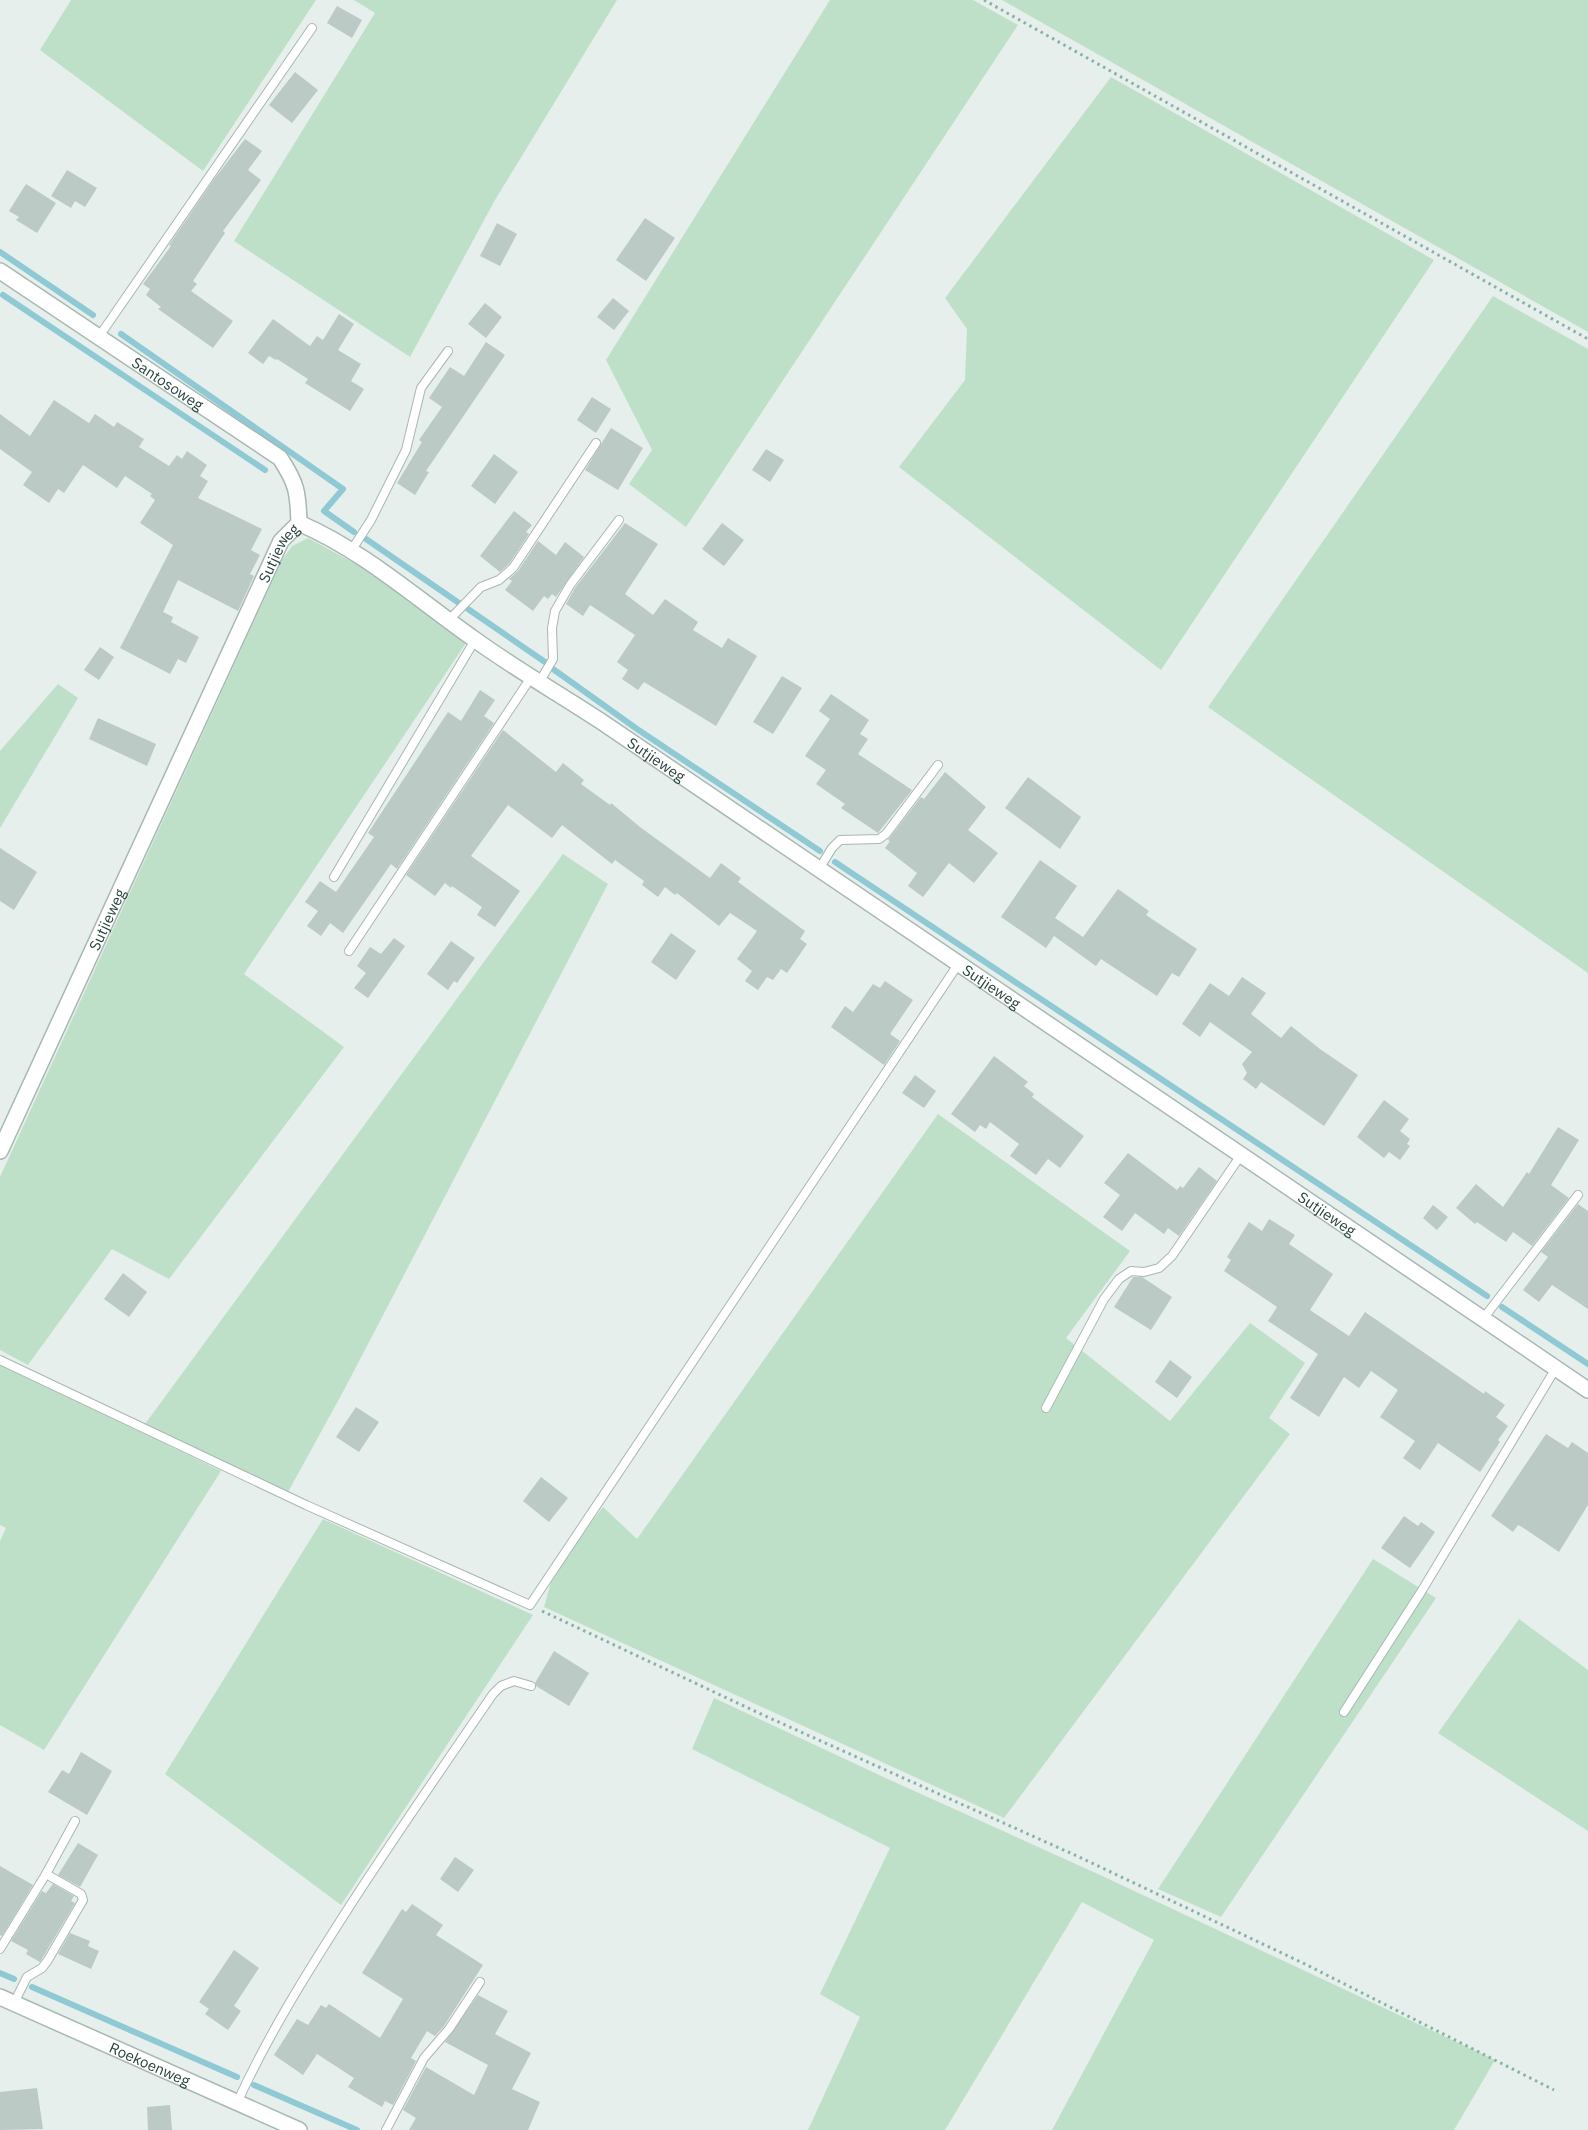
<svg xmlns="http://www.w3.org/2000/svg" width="1588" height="2130" viewBox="0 0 1588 2130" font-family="'IBM Plex Sans',sans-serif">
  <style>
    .green { fill: #bfe0c8 }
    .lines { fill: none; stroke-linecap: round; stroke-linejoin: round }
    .stream { stroke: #8ec9d4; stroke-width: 6 }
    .building { fill: #bbcac4 }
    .lane-casing { stroke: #a8b8b2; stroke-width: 10 }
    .street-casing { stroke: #a8b8b2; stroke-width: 18 }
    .path { stroke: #86b3a5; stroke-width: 3; stroke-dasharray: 2.5 4; stroke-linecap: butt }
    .lane { stroke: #fff; stroke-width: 8 }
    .street { stroke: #fff; stroke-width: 15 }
    .labels { text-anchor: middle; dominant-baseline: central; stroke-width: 4; stroke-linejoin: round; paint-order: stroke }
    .street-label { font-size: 15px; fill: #24423a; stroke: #f7fbf9 }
  </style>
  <rect width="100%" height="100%" fill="#e6efeb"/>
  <g class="green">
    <path d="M 71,0 L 316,0 L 203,171 L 40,50 Z"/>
    <path d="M 354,0 L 617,0 L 495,200 L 410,357 L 234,241 L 375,13 Z"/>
    <path d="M 830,0 L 973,0 L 1018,25 L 686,527 L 629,484 L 652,450 L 606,360 Z"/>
    <path d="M 1002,0 L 1588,0 L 1588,332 Z"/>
    <path d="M 1111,77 L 1434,260 L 1161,670 L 899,467 L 965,380 L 967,329 L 945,298 Z"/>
    <path d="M 1493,296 L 1588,349 L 1588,973 L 1208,707 Z"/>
    <path d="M 308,538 L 378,576 L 466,643 L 244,974 L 344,1047 L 169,1279 L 112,1249 L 28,1365 L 0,1350 L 0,1177 L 282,560 L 292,546 Z"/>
    <path d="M 58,684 L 78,698 L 0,828 L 0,751 Z"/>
    <path d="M 563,854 L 608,884 L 344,1390 L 288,1492 L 145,1424 Z"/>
    <path d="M 938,1114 L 1130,1251 L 1066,1338 L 1170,1421 L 1250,1323 L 1305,1363 L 1269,1418 L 1290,1434 L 1004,1818 L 544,1607 L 554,1571 L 603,1507 L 637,1539 Z"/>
    <path d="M 0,1363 L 221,1471 L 44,1750 L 0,1725 L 0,1541 L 6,1528 L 0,1525 Z"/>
    <path d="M 323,1519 L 533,1615 L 341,1905 L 165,1774 Z"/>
    <path d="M 1373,1559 L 1436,1598 L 1221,1917 L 1158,1889 Z"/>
    <path d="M 1519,1619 L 1588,1670 L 1588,1831 L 1438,1733 Z"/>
    <path d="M 714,1698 L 890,1780 L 1098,1874 L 1495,2060 L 1454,2130 L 1052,2130 L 1154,1940 L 1082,1902 L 945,2130 L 808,2130 L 860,2017 L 820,1994 L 890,1848 L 692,1749 Z"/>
  </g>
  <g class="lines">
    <g class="stream">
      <path d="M 0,252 L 93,315"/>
      <path d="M 3,295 L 265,470"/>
      <path d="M 121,334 L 343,489 L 324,511 L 354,532"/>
      <path d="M 366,539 L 459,603"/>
      <path d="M 468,609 L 545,662"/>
      <path d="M 553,669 L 637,729 L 820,851"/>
      <path d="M 835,862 L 1487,1296"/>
      <path d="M 1502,1307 L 1588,1364"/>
      <path d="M 0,1973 L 14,1979"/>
      <path d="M 32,1987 L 237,2077"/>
      <path d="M 254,2085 L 357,2130"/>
    </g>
  </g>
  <g class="building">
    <path d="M 337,6 L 362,20 L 352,38 L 327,23 Z"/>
    <path d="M 295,72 L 318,90 L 292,123 L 269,105 Z"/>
    <path d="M 245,139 L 262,151 L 248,170 L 261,180 L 223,231 L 225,233 L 193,281 L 197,284 L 191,291 L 233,321 L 213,348 L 158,309 L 161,307 L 146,295 L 150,289 L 143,284 L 171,246 L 169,245 L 215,178 Z"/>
    <path d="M 67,170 L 97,188 L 85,207 L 75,201 L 71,208 L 51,196 Z"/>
    <path d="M 26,184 L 56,203 L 37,233 L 16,220 L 19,217 L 9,211 Z"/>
    <path d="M 645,218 L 675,238 L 646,281 L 616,260 Z"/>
    <path d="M 497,223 L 517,234 L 500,266 L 480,256 Z"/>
    <path d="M 613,298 L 629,311 L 614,330 L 597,317 Z"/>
    <path d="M 485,303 L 502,317 L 486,338 L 468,324 Z"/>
    <path d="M 339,314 L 354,324 L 338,350 L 361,364 L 351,381 L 364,389 L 350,411 L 305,383 L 308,379 L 277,359 L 276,360 L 269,356 L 263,364 L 248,353 L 273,319 L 310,346 L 317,336 L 323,340 Z"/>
    <path d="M 486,342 L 505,355 L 426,471 L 429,472 L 415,495 L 397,483 L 422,442 L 419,440 L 442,407 L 429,398 L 450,367 L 464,376 Z"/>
    <path d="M 592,397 L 611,409 L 596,433 L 577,420 Z"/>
    <path d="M 54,400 L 89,423 L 95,414 L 114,427 L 117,422 L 144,439 L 139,447 L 169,466 L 177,455 L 182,459 L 187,451 L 207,465 L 200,476 L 208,481 L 198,498 L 262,529 L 251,550 L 260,555 L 250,574 L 254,576 L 238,611 L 178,580 L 163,612 L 173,617 L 171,622 L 199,637 L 186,663 L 178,659 L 170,674 L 120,648 L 173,545 L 140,523 L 155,500 L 150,496 L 152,494 L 125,476 L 117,488 L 83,465 L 64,493 L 58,489 L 49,503 L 23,485 L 32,472 L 0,449 L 0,414 L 30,436 Z"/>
    <path d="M 611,428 L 643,448 L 618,490 L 585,470 Z"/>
    <path d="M 766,449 L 784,460 L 770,482 L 752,470 Z"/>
    <path d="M 494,454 L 518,472 L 495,504 L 471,486 Z"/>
    <path d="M 514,511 L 532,525 L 526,532 L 529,534 L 509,564 L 500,572 L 480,556 Z"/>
    <path d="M 625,523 L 658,544 L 625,594 L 653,615 L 665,599 L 698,622 L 693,630 L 722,648 L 728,638 L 757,656 L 716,726 L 644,682 L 638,690 L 622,679 L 628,670 L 617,662 L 635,635 L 590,605 L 583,616 L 566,604 L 575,588 Z"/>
    <path d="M 722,523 L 744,540 L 724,566 L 702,549 Z"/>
    <path d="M 538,541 L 556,555 L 565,542 L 584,557 L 556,597 L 552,594 L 548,599 L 544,596 L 533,611 L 505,590 L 512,581 L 509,579 L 518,571 Z"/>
    <path d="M 100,647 L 114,657 L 99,680 L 84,670 Z"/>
    <path d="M 782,676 L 802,688 L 773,734 L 753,722 Z"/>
    <path d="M 480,690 L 495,700 L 484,716 L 494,723 L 397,869 L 391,864 L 343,933 L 330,923 L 321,936 L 307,926 L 318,911 L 305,902 L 320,881 L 336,892 L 374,837 L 368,833 L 448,712 L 461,721 Z"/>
    <path d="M 831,694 L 869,720 L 860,734 L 868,739 L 858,754 L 912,790 L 878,833 L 841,808 L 845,804 L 816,784 L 826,770 L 805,756 L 830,719 L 819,711 Z"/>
    <path d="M 98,718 L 156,744 L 147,766 L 89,739 Z"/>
    <path d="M 503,730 L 556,772 L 563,763 L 584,780 L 581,784 L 610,805 L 611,803 L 640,827 L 710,878 L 721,863 L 741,878 L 738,882 L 805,931 L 800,939 L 807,944 L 787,973 L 781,969 L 773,980 L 767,977 L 758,990 L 745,981 L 752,971 L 737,959 L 757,931 L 730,913 L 719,926 L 677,893 L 675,895 L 665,887 L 658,897 L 642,885 L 644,881 L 615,860 L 612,864 L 562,825 L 552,838 L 508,805 L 471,856 L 520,891 L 495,927 L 477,915 L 482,907 L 452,886 L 451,888 L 445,883 L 435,896 L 406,875 Z"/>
    <path d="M 945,772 L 986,807 L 968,830 L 998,853 L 974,883 L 949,863 L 923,897 L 908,886 L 917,873 L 885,848 L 890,841 L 888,840 L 921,797 L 924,799 Z"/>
    <path d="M 1028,777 L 1081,817 L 1060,849 L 1005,808 Z"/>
    <path d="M 0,848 L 37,872 L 14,910 L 0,901 Z"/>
    <path d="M 1040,860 L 1077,886 L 1055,918 L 1083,937 L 1118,889 L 1149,911 L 1146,915 L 1197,949 L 1179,977 L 1172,973 L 1157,996 L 1101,959 L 1096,966 L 1054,936 L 1046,948 L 1001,917 Z"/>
    <path d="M 671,933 L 696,951 L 676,980 L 651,962 Z"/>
    <path d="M 394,938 L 405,946 L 368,998 L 354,988 L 366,973 L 357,966 L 370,947 L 381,954 Z"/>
    <path d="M 451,941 L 475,958 L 457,983 L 454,981 L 448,990 L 427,974 Z"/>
    <path d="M 1242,977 L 1266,993 L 1251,1014 L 1281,1038 L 1291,1026 L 1320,1049 L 1358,1075 L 1324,1126 L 1261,1082 L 1256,1089 L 1243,1079 L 1247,1073 L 1242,1064 L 1252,1052 L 1210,1022 L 1200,1037 L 1182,1024 L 1210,983 L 1229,996 Z"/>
    <path d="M 885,981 L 913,1000 L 890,1034 L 900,1041 L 884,1065 L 831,1027 L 845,1006 L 853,1012 L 873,984 L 880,988 Z"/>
    <path d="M 994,1056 L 1028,1082 L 1024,1086 L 1034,1094 L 1032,1097 L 1084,1136 L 1060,1168 L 1048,1159 L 1036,1175 L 1010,1156 L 1019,1144 L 990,1122 L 986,1129 L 980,1125 L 975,1132 L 951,1114 Z"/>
    <path d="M 915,1075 L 936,1091 L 924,1108 L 902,1093 Z"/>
    <path d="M 1384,1100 L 1409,1119 L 1400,1131 L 1410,1139 L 1407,1144 L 1410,1146 L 1400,1160 L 1389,1152 L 1384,1158 L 1357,1137 Z"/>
    <path d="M 1558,1127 L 1579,1140 L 1551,1185 L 1569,1198 L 1532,1246 L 1513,1232 L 1506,1242 L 1477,1222 L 1475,1224 L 1456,1208 L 1476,1184 L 1503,1207 L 1527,1172 L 1529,1174 Z"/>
    <path d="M 1128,1153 L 1177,1190 L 1180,1186 L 1183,1188 L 1199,1167 L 1217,1181 L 1179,1236 L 1168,1228 L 1164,1234 L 1135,1213 L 1122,1231 L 1103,1217 L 1120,1195 L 1104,1183 Z"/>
    <path d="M 1578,1204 L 1588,1211 L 1588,1309 L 1552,1285 L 1539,1302 L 1523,1290 L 1548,1257 L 1541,1252 Z"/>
    <path d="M 1433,1205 L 1448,1217 L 1437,1230 L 1423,1218 Z"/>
    <path d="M 1269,1219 L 1295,1235 L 1289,1244 L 1333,1274 L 1310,1310 L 1349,1336 L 1365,1312 L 1484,1394 L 1485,1391 L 1505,1405 L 1496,1417 L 1508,1426 L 1498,1440 L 1500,1442 L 1480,1472 L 1438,1443 L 1420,1470 L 1403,1458 L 1415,1441 L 1380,1417 L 1398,1390 L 1371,1371 L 1359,1388 L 1344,1377 L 1319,1417 L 1290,1398 L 1318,1354 L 1268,1321 L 1277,1307 L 1224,1271 L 1231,1260 L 1227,1257 L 1249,1222 L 1262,1231 Z"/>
    <path d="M 123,1273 L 147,1292 L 129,1317 L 104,1299 Z"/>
    <path d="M 1133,1277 L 1142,1277 L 1172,1297 L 1151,1330 L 1114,1307 Z"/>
    <path d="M 1170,1360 L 1192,1377 L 1177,1398 L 1155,1382 Z"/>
    <path d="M 356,1407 L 379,1422 L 359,1452 L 336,1437 Z"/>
    <path d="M 1546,1434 L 1568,1448 L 1572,1442 L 1588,1453 L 1588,1505 L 1559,1552 L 1522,1527 L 1518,1525 L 1513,1532 L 1491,1516 Z"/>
    <path d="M 541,1477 L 568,1498 L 549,1522 L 523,1501 Z"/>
    <path d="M 1404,1516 L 1418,1526 L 1421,1522 L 1435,1532 L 1410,1568 L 1381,1548 Z"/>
    <path d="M 554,1651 L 589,1673 L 569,1706 L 536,1686 L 535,1683 Z"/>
    <path d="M 81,1752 L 112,1771 L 87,1815 L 48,1792 L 62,1770 L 69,1774 Z"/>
    <path d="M 78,1843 L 98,1855 L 80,1887 L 58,1875 Z"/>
    <path d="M 455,1857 L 474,1870 L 458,1892 L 440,1879 Z"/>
    <path d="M 0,1866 L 33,1885 L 2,1936 L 0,1935 Z"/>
    <path d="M 53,1884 L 74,1896 L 71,1901 L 75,1903 L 40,1962 L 26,1954 L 28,1950 L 11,1941 L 42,1891 L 46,1893 Z"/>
    <path d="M 412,1904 L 443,1925 L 436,1935 L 483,1965 L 444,2026 L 435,2036 L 427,2031 L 411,2058 L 416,2061 L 393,2105 L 385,2101 L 382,2107 L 348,2087 L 354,2078 L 317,2054 L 303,2075 L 274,2055 L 297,2019 L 308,2025 L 321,2005 L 326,2008 L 329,2004 L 380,2038 L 403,1999 L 362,1973 L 402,1909 L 406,1912 Z"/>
    <path d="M 70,1933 L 90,1941 L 88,1946 L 99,1951 L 91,1969 L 58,1954 Z"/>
    <path d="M 234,1950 L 259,1968 L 234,2006 L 241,2011 L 228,2030 L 205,2014 L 209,2009 L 199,2002 Z"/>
    <path d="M 478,1995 L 508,2011 L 495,2034 L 531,2053 L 512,2089 L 540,2102 L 528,2130 L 409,2130 L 416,2118 L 403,2110 L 426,2067 L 474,2095 L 488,2065 L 445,2042 Z"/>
    <path d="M 37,2088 L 43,2129 L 0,2130 L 0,2092 Z"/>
    <path d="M 170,2105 L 172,2130 L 148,2130 L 147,2107 Z"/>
  </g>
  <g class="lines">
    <defs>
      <g id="lane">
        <path d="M 98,338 L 312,28"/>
        <path d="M 351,551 L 371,520 L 406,450 L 421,388 L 448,351"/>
        <path d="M 449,620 L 481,587 L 499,580 L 513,568 L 596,443"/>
        <path d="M 540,681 L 553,659 L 552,628 L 555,611 L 570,585 L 619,520"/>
        <path d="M 819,869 L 832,848 L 840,840 L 879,839 L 886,834 L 938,765"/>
        <path d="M 334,877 L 475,640"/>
        <path d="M 349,951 L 532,676"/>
        <path d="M 1483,1319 L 1578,1195"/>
        <path d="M 0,1360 L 306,1505 L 530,1605 L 959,963"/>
        <path d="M 1046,1408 L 1104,1299 L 1119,1279 L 1131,1271 L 1144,1272 L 1159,1268 L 1172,1256 L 1241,1155"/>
        <path d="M 1344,1712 L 1421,1592 L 1556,1368"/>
        <path d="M 0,1949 L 46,1874 L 75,1821"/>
        <path d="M 14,2003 L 27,1977 L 42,1968 L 48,1960 L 83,1900 L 81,1894 L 46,1874"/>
        <path d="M 237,2103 C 267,2037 305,1976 344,1915 C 392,1840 443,1767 493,1694 L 501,1686 L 514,1681 L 531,1686"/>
        <path d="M 386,2130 L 424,2058 L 449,2029 L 480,1982"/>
      </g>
      <g id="street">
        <path id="s1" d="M 0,271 L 280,458 C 297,484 298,492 299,523"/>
        <path id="s2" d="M 299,523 C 364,551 417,599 474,639 C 514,668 558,693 599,720 L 1588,1390"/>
        <path id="s3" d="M 0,1151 L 281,541 L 299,523"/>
        <path id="s4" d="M 0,1997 L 299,2130"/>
      </g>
    </defs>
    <use href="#lane" class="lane-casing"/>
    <use href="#street" class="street-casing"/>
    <g class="path">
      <path d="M 984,0 L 1588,339"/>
      <path d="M 542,1611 L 763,1715 L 1077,1856 L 1305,1964 L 1554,2090"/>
    </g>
    <use href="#lane" class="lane"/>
    <use href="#street" class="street"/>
  </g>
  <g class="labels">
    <g class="street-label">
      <text stroke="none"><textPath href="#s1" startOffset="202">Santosoweg</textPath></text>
      <text stroke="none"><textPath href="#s3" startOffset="660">Sutjieweg</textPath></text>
      <text stroke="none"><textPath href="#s2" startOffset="429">Sutjieweg</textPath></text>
      <text stroke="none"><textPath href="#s3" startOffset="255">Sutjieweg</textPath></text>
      <text stroke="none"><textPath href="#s2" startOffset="834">Sutjieweg</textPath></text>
      <text stroke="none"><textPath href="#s2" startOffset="1239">Sutjieweg</textPath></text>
      <text stroke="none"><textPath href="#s4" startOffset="164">Roekoenweg</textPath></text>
    </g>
  </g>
</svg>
